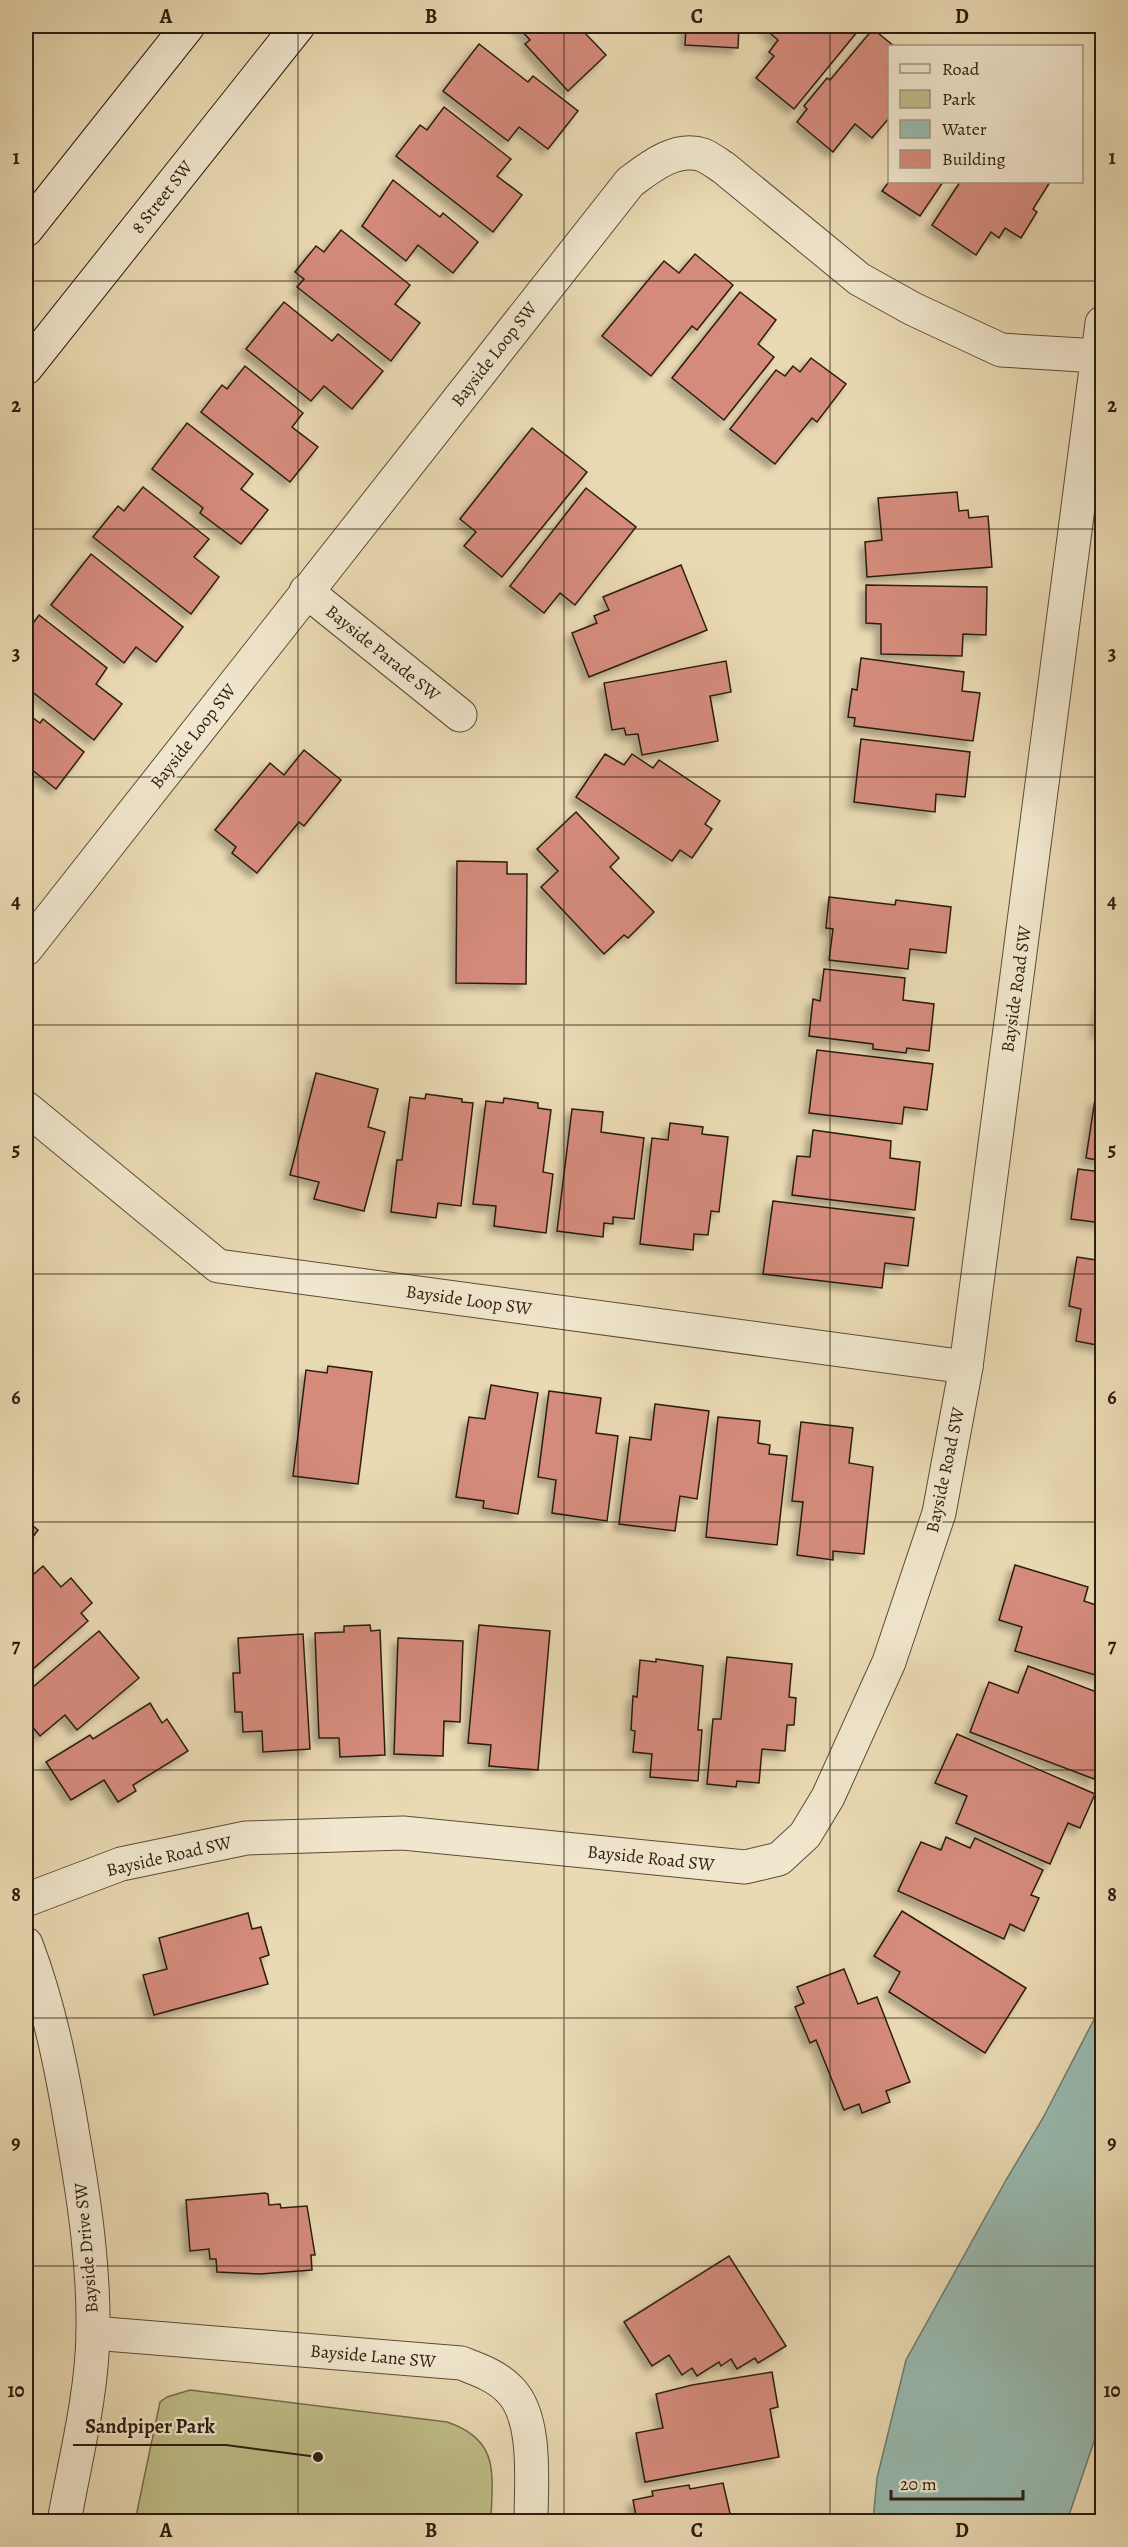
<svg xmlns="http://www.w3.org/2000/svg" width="1128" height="2547" viewBox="0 0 1128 2547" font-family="Alegreya,serif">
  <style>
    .green { fill: #bfbd88; stroke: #756d4c; stroke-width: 1.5 }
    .water { fill: #98bab0; stroke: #6c7b70; stroke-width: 1.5 }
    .building { fill: #d58b7b; stroke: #2b1d0f; stroke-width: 1.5; filter: url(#shadow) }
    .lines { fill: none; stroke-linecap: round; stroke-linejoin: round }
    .minor-casing { stroke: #5b4c38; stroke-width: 35 }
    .secondary-casing { stroke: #2b1d0f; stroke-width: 35 }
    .minor { stroke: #f1e7ce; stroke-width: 33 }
    .secondary { stroke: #f1e7ce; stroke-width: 33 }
    .grid { fill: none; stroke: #2b1d0f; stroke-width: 1.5; stroke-opacity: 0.55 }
    .labels { text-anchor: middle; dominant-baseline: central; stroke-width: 4.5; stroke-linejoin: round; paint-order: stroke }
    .street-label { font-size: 18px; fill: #2b1d0f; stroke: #f1e7ce }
    .leader { fill: none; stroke: #2b1d0f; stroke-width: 2 }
    .callout-dot { fill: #2b1d0f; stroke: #f1e7ce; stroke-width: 2 }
    .callout-label { font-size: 20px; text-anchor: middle; font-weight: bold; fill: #2b1d0f; stroke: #f1e7ce; stroke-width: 4.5; stroke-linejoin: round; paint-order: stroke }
    .neatline { fill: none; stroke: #2b1d0f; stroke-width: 2 }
    .grid-label { font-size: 20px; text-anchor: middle; font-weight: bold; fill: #2b1d0f }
  </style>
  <defs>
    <filter id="shadow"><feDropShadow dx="-5.5" dy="5.5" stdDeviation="3" flood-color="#0004"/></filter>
  </defs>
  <rect width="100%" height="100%" fill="#eadab3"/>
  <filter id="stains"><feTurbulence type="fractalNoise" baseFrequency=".00333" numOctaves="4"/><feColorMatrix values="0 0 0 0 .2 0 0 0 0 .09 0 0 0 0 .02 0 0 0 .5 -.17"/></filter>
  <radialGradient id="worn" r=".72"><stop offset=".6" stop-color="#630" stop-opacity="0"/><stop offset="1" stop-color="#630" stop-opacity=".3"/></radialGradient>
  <path class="green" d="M 190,2390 L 447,2422 C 501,2440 492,2475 491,2521 L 135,2521 L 160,2402 L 167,2397 Z"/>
  <path class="water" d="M 1102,2004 L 1102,2418 L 1067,2521 L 873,2521 L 877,2478 L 906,2360 L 1006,2180 L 1043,2118 Z"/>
  <g class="building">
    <path d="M 517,26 L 588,26 L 582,30 L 606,55 L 568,91 L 525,44 L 530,40 Z"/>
    <path d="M 686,26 L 739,26 L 738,48 L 685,45 Z"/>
    <path d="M 766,26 L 862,26 L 794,109 L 756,78 L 774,56 L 769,52 L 778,40 L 764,28 Z"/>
    <path d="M 873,29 L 894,46 L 890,46 L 890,117 L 872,138 L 855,124 L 833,152 L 797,122 L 807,109 L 804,106 L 827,78 L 830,80 Z"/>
    <path d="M 479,44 L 528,82 L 533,76 L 578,111 L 548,149 L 519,127 L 508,141 L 443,91 Z"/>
    <path d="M 444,107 L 511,159 L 497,176 L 522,195 L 493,232 L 396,156 L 420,125 L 427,130 Z"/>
    <path d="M 393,180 L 440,217 L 443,213 L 478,242 L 453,273 L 418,245 L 406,261 L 362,226 Z"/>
    <path d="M 890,180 L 890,182 L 943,182 L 920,216 L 882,191 Z"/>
    <path d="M 960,182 L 1050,182 L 1033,209 L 1037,212 L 1021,238 L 1005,228 L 999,238 L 991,232 L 976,255 L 932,225 Z"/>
    <path d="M 341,230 L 410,285 L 395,304 L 420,323 L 391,361 L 297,287 L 304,279 L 295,272 L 316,246 L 324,252 Z"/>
    <path d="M 695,254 L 733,285 L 697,330 L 692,326 L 651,376 L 602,336 L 664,261 L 679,273 Z"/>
    <path d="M 740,292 L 776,320 L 758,344 L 774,357 L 724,420 L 672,378 Z"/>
    <path d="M 284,302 L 332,341 L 338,334 L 383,371 L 352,409 L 324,386 L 311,401 L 246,349 Z"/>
    <path d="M 811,358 L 846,384 L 817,422 L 812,418 L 775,464 L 730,429 L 776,370 L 785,376 L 793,366 L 800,372 Z"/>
    <path d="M 245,366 L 303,413 L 292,427 L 318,447 L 290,482 L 201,412 L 222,385 L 227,389 Z"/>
    <path d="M 187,423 L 253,474 L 241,489 L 268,510 L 241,544 L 200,513 L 203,508 L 152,469 Z"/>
    <path d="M 532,428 L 587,472 L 502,577 L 464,546 L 476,532 L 460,519 Z"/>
    <path d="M 143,487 L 209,539 L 194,557 L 219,577 L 191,614 L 93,537 L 118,506 L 124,511 Z"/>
    <path d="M 586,488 L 636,527 L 575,605 L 560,593 L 544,613 L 510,586 Z"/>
    <path d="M 957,492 L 959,511 L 968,510 L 969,518 L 988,516 L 992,567 L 867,577 L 865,542 L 882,540 L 878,498 Z"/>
    <path d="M 91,554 L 183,627 L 156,662 L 136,647 L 124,663 L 51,605 Z"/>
    <path d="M 681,565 L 707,630 L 589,677 L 572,633 L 597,623 L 594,616 L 609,610 L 603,597 Z"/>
    <path d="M 866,585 L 987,587 L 986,635 L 963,634 L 962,656 L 881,654 L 881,624 L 866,623 Z"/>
    <path d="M 39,615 L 107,668 L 96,684 L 122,704 L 94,740 L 26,687 L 26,633 Z"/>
    <path d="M 861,658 L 964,672 L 962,691 L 980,693 L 973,741 L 854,726 L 855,718 L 848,717 L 852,689 L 857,690 Z"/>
    <path d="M 726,661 L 731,692 L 710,696 L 718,741 L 642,755 L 638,734 L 626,735 L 624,728 L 612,730 L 604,683 Z"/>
    <path d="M 26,713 L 40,723 L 43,719 L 84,752 L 56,789 L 31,769 L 26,776 Z"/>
    <path d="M 861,739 L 970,752 L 965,797 L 936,794 L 935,812 L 854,802 Z"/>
    <path d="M 304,750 L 341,780 L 304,826 L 299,822 L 257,873 L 232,853 L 236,847 L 215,830 L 270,763 L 284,775 Z"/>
    <path d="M 605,754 L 624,765 L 632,754 L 653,768 L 659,760 L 720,801 L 705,824 L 712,829 L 692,858 L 680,850 L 672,861 L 576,797 Z"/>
    <path d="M 576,812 L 619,858 L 610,867 L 654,912 L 628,938 L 624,935 L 604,954 L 541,887 L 558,871 L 537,849 Z"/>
    <path d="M 457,861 L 507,862 L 507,874 L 527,874 L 526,984 L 456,983 Z"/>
    <path d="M 829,897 L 895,905 L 896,900 L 951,907 L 946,953 L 910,949 L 908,969 L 829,960 L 833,929 L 826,928 Z"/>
    <path d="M 824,969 L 905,978 L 903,1000 L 934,1004 L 929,1051 L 907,1048 L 906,1053 L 873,1049 L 873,1044 L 809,1036 L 813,999 L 820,1001 Z"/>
    <path d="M 1102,983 L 1102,1033 L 1096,1032 Z"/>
    <path d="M 817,1050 L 933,1064 L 927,1110 L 904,1107 L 902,1124 L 809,1113 Z"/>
    <path d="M 316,1073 L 378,1089 L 368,1127 L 385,1132 L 364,1211 L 314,1199 L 319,1182 L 290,1175 Z"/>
    <path d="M 426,1094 L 462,1099 L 462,1102 L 473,1103 L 461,1206 L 438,1203 L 436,1218 L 391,1212 L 397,1160 L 402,1160 L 410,1097 L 425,1099 Z"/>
    <path d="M 504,1098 L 538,1103 L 538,1108 L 551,1110 L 543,1172 L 553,1174 L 546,1233 L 494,1226 L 496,1206 L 473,1204 L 486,1101 L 503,1103 Z"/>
    <path d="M 1095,1099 L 1102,1100 L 1102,1161 L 1086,1158 Z"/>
    <path d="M 572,1109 L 603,1112 L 601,1132 L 644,1138 L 634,1219 L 613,1217 L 613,1224 L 604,1223 L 603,1237 L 557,1231 Z"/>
    <path d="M 670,1123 L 703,1127 L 702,1134 L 728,1137 L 719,1212 L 711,1211 L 708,1235 L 694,1234 L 693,1250 L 640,1244 L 652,1138 L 668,1140 Z"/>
    <path d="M 813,1130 L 891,1141 L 890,1158 L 920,1162 L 915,1210 L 792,1195 L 797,1156 L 810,1157 Z"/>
    <path d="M 1078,1169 L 1102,1172 L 1102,1223 L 1071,1219 Z"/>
    <path d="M 773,1201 L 914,1218 L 908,1266 L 885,1263 L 882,1288 L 763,1274 Z"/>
    <path d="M 1077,1257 L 1102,1261 L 1102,1346 L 1076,1341 L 1081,1309 L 1069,1306 Z"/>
    <path d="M 328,1366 L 372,1372 L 358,1484 L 293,1476 L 306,1370 L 327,1373 Z"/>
    <path d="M 491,1385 L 538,1393 L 518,1514 L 483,1508 L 484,1501 L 456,1497 L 469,1417 L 485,1419 Z"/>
    <path d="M 549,1391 L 601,1398 L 596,1433 L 618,1436 L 607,1521 L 552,1513 L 556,1480 L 538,1477 Z"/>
    <path d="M 655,1404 L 709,1411 L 697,1499 L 680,1496 L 675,1531 L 619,1524 L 630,1437 L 651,1440 Z"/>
    <path d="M 718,1417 L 760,1421 L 758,1443 L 770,1445 L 769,1454 L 787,1456 L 777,1545 L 706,1537 Z"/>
    <path d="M 801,1422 L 853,1428 L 849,1463 L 873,1467 L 864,1554 L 833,1551 L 833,1560 L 797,1555 L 803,1502 L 792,1501 Z"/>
    <path d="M 26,1520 L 38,1530 L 26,1546 Z"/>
    <path d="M 1015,1565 L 1088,1587 L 1084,1601 L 1102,1607 L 1102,1677 L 1015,1651 L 1022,1627 L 999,1620 Z"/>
    <path d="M 43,1566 L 61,1587 L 71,1578 L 92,1603 L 81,1613 L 88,1621 L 26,1675 L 26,1581 Z"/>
    <path d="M 370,1625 L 371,1631 L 380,1630 L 385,1755 L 340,1757 L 339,1738 L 319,1738 L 315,1633 L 344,1632 L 344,1626 Z"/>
    <path d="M 479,1625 L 550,1631 L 538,1770 L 489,1766 L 491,1745 L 468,1743 Z"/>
    <path d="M 99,1631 L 139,1678 L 77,1730 L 65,1715 L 40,1736 L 26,1719 L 26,1693 Z"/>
    <path d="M 303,1634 L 310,1749 L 263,1752 L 262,1731 L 243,1732 L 242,1712 L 235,1712 L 233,1673 L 240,1673 L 238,1638 Z"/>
    <path d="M 398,1638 L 463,1641 L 460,1722 L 444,1721 L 443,1756 L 394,1754 Z"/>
    <path d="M 727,1657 L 792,1664 L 789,1697 L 796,1698 L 794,1725 L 787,1725 L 785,1751 L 762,1749 L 759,1783 L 737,1781 L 736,1787 L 707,1784 L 713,1719 L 721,1719 Z"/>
    <path d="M 656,1659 L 703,1666 L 698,1730 L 702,1730 L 698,1781 L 650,1777 L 652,1754 L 633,1752 L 635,1731 L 631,1730 L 633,1696 L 637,1697 L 640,1660 L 656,1662 Z"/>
    <path d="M 1028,1666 L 1102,1694 L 1102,1755 L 1094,1779 L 970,1732 L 989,1682 L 1018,1693 Z"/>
    <path d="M 150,1703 L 162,1723 L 167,1719 L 188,1751 L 133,1785 L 136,1791 L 118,1802 L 104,1780 L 71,1800 L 46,1762 L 90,1735 L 93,1739 Z"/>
    <path d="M 957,1734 L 1095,1794 L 1080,1828 L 1068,1823 L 1050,1864 L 956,1823 L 967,1796 L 935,1783 Z"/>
    <path d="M 946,1837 L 970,1848 L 975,1838 L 1043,1870 L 1031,1895 L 1039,1898 L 1024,1931 L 1010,1924 L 1004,1939 L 898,1891 L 921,1842 L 941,1850 Z"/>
    <path d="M 902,1911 L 1026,1988 L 985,2053 L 889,1992 L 900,1972 L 874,1956 Z"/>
    <path d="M 248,1913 L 252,1929 L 261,1927 L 269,1955 L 260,1958 L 268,1984 L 154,2015 L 143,1975 L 167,1969 L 159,1938 Z"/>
    <path d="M 844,1969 L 858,2004 L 877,1997 L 910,2082 L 886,2091 L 890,2102 L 862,2113 L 859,2104 L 844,2110 L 816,2040 L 810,2043 L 795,2007 L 804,2003 L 797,1987 Z"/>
    <path d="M 265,2193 L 268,2194 L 269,2205 L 280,2204 L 281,2208 L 307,2206 L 315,2255 L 311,2255 L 312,2270 L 260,2274 L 217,2272 L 216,2259 L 210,2259 L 209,2249 L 190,2251 L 186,2200 Z"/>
    <path d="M 729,2256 L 786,2346 L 758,2363 L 755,2358 L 737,2369 L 731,2359 L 721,2366 L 719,2362 L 697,2376 L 692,2368 L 682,2375 L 669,2355 L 652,2366 L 624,2322 Z"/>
    <path d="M 772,2372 L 778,2407 L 770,2409 L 779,2457 L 645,2482 L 636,2433 L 663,2428 L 656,2394 L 692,2385 Z"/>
    <path d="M 723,2483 L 732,2522 L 632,2522 L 637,2521 L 633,2500 L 653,2496 L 652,2491 L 689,2485 L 690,2489 Z"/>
  </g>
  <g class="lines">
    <defs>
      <g id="minor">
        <path d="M 306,591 L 460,715"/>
        <path d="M 26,949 L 630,182 C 650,167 676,146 703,155 C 710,158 718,164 724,168 L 859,279 L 913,309 L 1001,350 L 1098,356"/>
        <path d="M 26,1108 L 218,1266 L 966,1367"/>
        <path d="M 26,1900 L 121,1864 L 246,1838 L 403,1833 L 745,1867 L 779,1859 L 805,1835 L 828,1797 L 889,1662 L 939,1513 L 966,1367 L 1102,323"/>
        <path d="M 26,1944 C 50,2007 63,2075 74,2142 C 85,2205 94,2269 93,2333 C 92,2396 75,2460 64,2522"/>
        <path d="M 93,2333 L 461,2363 C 479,2370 497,2376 510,2390 C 538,2418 531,2485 531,2522"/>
      </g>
      <g id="secondary">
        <path d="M 26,230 L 188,26"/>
        <path d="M 26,368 L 298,26"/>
      </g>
    </defs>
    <use href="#minor" class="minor-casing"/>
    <use href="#secondary" class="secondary-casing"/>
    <use href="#minor" class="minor"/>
    <use href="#secondary" class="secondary"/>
  </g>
  <path class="grid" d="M 298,26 L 298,2522M 564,26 L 564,2522M 830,26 L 830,2522M 26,281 L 1102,281M 26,529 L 1102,529M 26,777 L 1102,777M 26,1025 L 1102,1025M 26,1274 L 1102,1274M 26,1522 L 1102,1522M 26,1770 L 1102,1770M 26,2018 L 1102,2018M 26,2266 L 1102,2266"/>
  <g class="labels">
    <g class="street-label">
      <text transform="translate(162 197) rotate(-52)">8 Street SW</text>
      <text transform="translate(494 354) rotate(-52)">Bayside Loop SW</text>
      <text transform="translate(383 653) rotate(39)">Bayside Parade SW</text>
      <text transform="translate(193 736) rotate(-52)">Bayside Loop SW</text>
      <text transform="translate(1016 989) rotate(-82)">Bayside Road SW</text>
      <text transform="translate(469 1300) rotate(8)">Bayside Loop SW</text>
      <text transform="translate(945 1470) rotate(-78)">Bayside Road SW</text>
      <text transform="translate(169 1856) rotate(-13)">Bayside Road SW</text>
      <text transform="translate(651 1858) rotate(6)">Bayside Road SW</text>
      <text transform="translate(86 2248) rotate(-95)">Bayside Drive SW</text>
      <text transform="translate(373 2356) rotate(5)">Bayside Lane SW</text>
    </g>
  </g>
  <path class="leader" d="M318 2457L226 2445H73"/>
  <circle class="callout-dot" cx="318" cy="2457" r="6"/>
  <g class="callout-label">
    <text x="150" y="2433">Sandpiper Park</text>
  </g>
  <rect width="1128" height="2547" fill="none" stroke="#eadab3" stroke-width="66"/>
  <rect x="888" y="45" width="195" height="138" fill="#f1e7ce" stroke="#a29682" stroke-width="1.5"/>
  <rect x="900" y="64" width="30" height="9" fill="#f1e7ce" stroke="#a29682" stroke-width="1.5"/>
  <text x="942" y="75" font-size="18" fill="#2b1d0f">Road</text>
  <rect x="900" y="90" width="30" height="18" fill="#bfbd88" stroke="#a29682" stroke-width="1.5"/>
  <text x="942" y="105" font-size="18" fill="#2b1d0f">Park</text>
  <rect x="900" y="120" width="30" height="18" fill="#98bab0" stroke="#a29682" stroke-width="1.5"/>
  <text x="942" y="135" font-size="18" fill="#2b1d0f">Water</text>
  <rect x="900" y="150" width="30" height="18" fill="#d58b7b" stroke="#a29682" stroke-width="1.5"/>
  <text x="942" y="165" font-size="18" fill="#2b1d0f">Building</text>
  <path d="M891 2490v9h132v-9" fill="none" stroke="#2b1d0f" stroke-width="3"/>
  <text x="900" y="2490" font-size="18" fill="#2b1d0f" stroke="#f1e7ce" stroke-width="4.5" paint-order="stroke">20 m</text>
  <rect x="33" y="33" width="1062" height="2481" class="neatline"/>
  <g class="grid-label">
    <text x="166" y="23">A</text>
    <text x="431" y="23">B</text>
    <text x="697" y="23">C</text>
    <text x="962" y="23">D</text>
    <text x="16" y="164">1</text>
    <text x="1112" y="164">1</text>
    <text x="16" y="412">2</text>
    <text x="1112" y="412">2</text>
    <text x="16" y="660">3</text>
    <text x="1112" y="660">3</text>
    <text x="16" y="908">4</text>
    <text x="1112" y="908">4</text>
    <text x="16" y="1156">5</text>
    <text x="1112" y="1156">5</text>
    <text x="16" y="1404">6</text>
    <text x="1112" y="1404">6</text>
    <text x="16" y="1652">7</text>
    <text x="1112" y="1652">7</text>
    <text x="16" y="1901">8</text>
    <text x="1112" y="1901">8</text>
    <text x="16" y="2149">9</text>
    <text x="1112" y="2149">9</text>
    <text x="16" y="2397">10</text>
    <text x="1112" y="2397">10</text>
    <text x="166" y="2537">A</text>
    <text x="431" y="2537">B</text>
    <text x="697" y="2537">C</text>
    <text x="962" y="2537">D</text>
  </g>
  <rect width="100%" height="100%" filter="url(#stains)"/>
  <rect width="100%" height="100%" fill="url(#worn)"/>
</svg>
